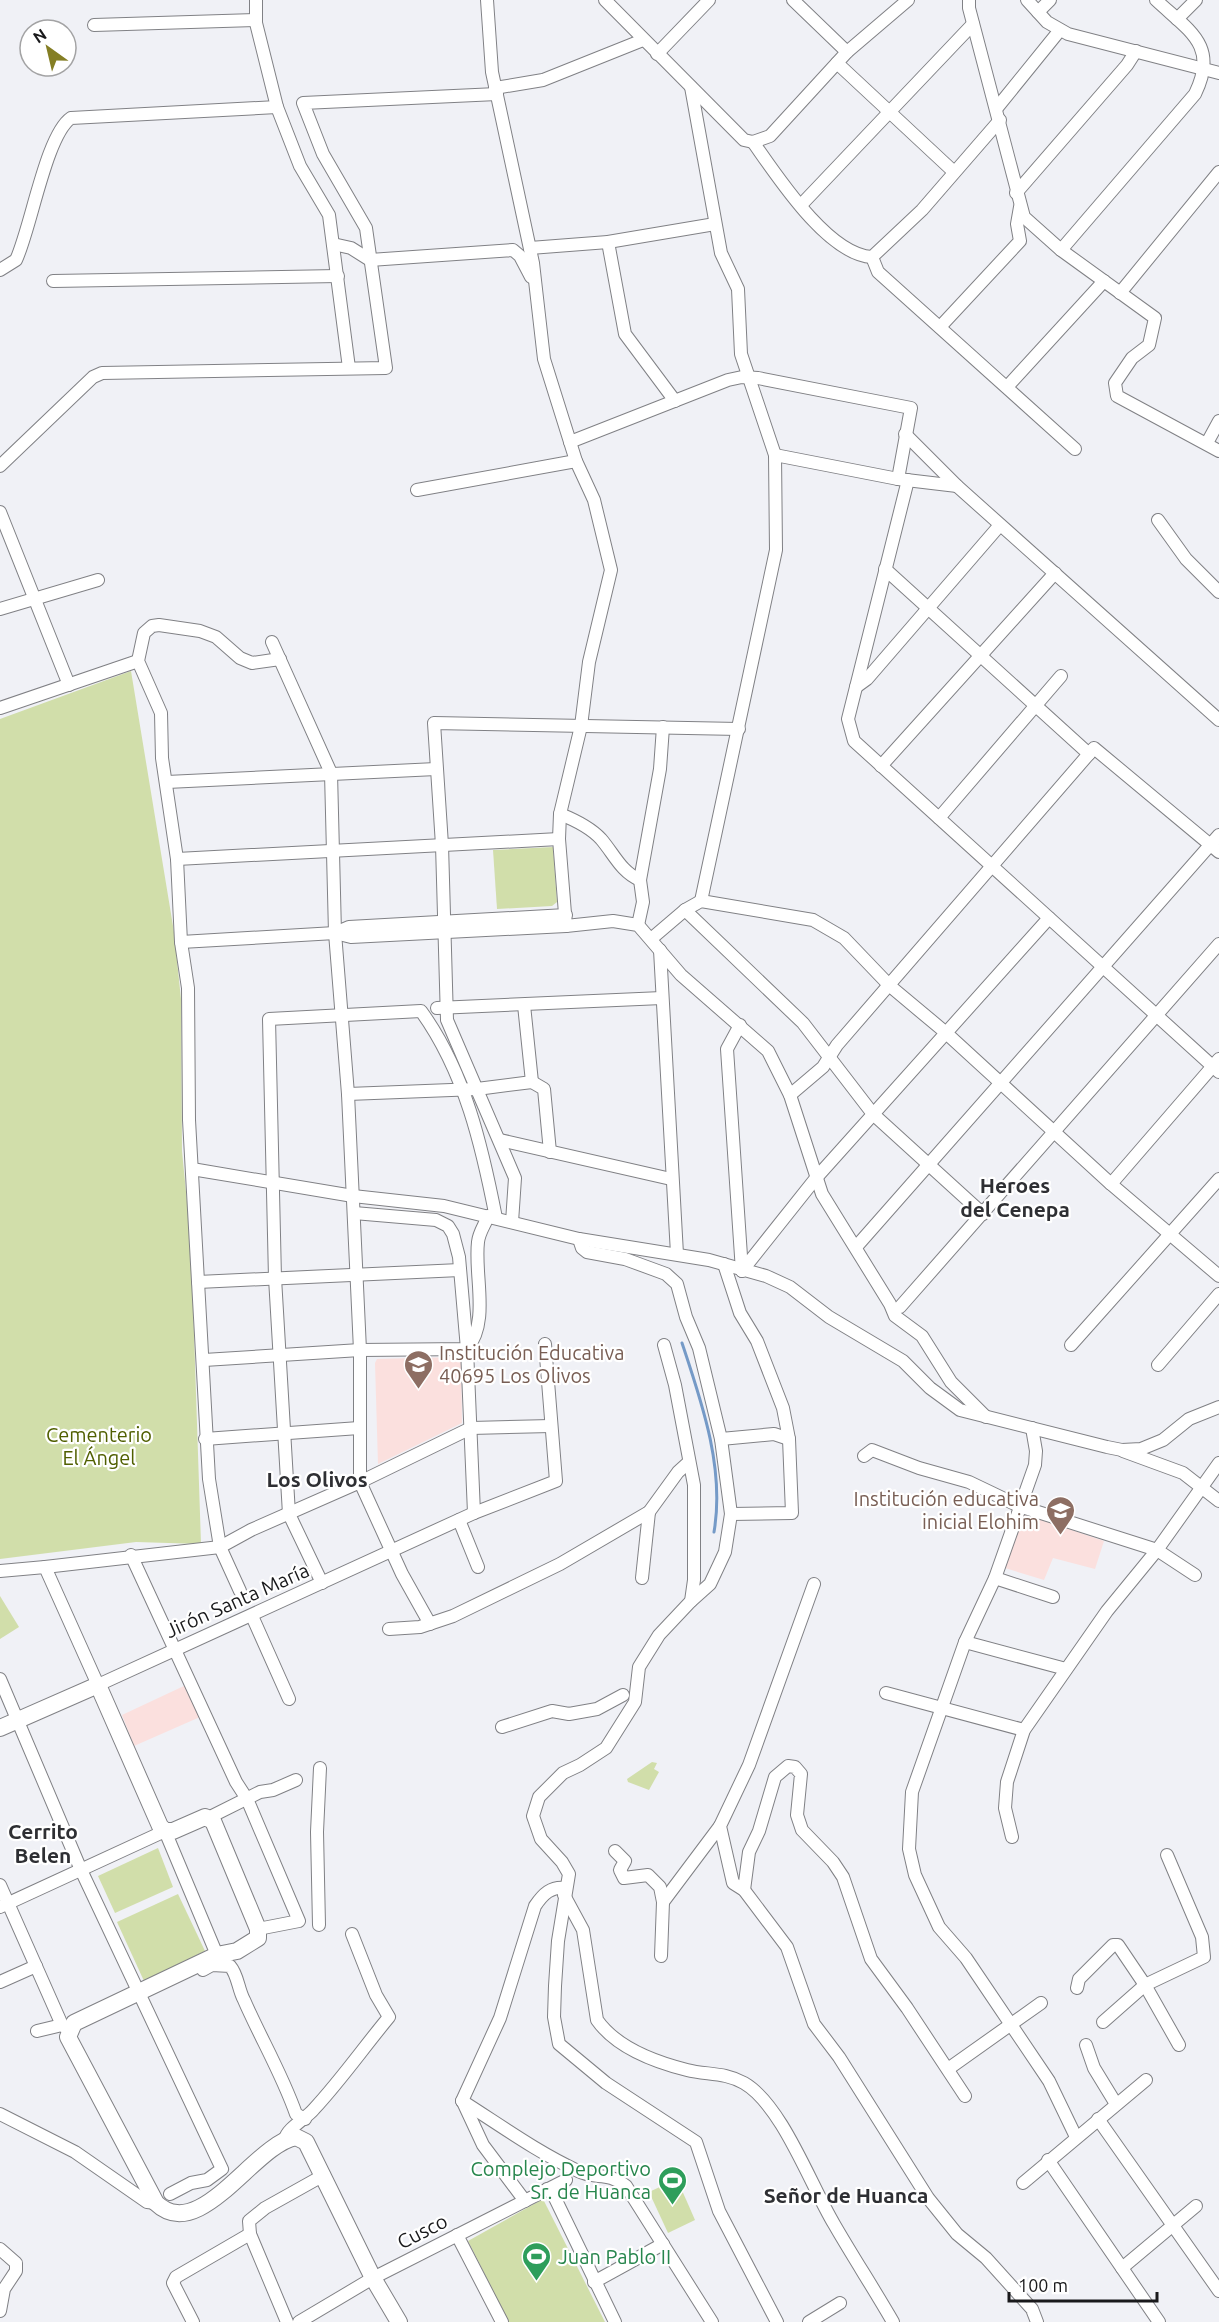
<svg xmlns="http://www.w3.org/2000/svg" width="1219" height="2322" viewBox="0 0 1219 2322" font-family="Ubuntu,sans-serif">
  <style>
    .education { fill: #fbe0de }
    .green { fill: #d1deaa }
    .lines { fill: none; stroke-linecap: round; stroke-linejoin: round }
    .stream { stroke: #759ac7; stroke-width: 3 }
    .street-casing { stroke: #808185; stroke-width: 14 }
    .secondary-casing { stroke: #808185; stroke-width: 18 }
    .street { stroke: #fff; stroke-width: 12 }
    .secondary { stroke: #fff; stroke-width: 16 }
    .labels { text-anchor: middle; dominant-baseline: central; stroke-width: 4.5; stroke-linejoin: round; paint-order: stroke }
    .education-label { font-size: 20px; fill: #785e54; stroke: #fff; text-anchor: start }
    .park-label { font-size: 20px; fill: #505f00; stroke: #fff }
    .street-label { font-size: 20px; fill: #19191b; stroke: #fff }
    .leisure-label { font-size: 20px; fill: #27864d; stroke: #fff; text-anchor: end }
    .neighbourhood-label { font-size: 21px; font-weight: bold; fill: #2e2f33; stroke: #fff }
  </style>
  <rect width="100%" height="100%" fill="#f0f1f6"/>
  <g class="education">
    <path d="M 455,1357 L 461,1360 L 462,1423 L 378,1464 L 375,1363 L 377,1359 Z"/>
    <path d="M 1022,1513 L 1104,1541 L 1095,1569 L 1053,1558 L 1044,1580 L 1005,1568 Z"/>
    <path d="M 186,1685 L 200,1717 L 134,1746 L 122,1715 Z"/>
  </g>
  <g class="green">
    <path d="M 131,671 L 174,932 L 181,999 L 182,1151 L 191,1243 L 201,1544 L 136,1542 L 0,1559 L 0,719 Z"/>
    <path d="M 553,847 L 557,902 L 552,906 L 497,909 L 493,850 Z"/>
    <path d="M 0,1596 L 19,1627 L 0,1639 Z"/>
    <path d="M 652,1762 L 657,1763 L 654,1769 L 659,1772 L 649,1790 L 628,1782 L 627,1779 Z"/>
    <path d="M 158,1848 L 173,1887 L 115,1913 L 98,1876 Z"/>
    <path d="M 178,1894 L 205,1951 L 144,1981 L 117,1922 Z"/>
    <path d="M 677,2179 L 695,2220 L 668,2233 L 649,2192 Z"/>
    <path d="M 543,2199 L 605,2322 L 509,2322 L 468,2241 Z"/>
  </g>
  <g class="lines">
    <path class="stream" d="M 682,1343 C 702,1403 725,1469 714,1532"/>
    <defs>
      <g id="street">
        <path d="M 256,0 L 256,23 L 277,107 L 300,166 L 329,215 L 349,368"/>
        <path d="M 487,0 L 492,72 L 533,263 L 544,359 L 576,461 L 594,500 L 611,570 L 589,662 L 581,726 L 560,814 L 559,839 L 566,926"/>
        <path d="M 605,0 L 744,140 L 753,142 L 770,136 L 847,52 L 908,0"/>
        <path d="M 793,0 L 847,52"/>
        <path d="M 969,0 L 969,8 L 1024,217 L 1061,250 L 1155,318 L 1149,345 L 1132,358 L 1115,383 L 1117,396 L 1219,451"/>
        <path d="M 1027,0 L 1047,22 L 1068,34 L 1219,73"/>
        <path d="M 1038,12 L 1050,0"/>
        <path d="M 1177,19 L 1196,0"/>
        <path d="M 94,25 L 255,20"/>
        <path d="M 657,54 L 709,0"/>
        <path d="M 837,63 L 954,172"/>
        <path d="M 691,87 L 721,253 L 738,289 L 741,354 L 775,455 L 776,550 L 701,901"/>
        <path d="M 495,88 L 543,80 L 643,40"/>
        <path d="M 996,109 L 1060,30"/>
        <path d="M 753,142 C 777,176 828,255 872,257 L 922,210 L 1000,120"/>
        <path d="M 1016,193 L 1127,65 L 1136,51"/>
        <path d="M 801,205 L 973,24"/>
        <path d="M 608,242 L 625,334 L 675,401"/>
        <path d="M 333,244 L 351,248 L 370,260 L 513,250 L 520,256 L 531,277"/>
        <path d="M 530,248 L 608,242 L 715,224"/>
        <path d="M 1061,250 L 1195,94 C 1219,45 1189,31 1156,0"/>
        <path d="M 872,257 L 878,272 L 1075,449"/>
        <path d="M 0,270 L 16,260 C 31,228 46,135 71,118 L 277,107"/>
        <path d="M 53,281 L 338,276"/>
        <path d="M 1120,293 L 1219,172"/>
        <path d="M 940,327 L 1020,241 L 1017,224 L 1020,207"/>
        <path d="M 1007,387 L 1104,281"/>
        <path d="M 905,434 L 957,486 L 1219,720"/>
        <path d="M 570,442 L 728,380 L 742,377 L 758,378 L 911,408 L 898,479"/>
        <path d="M 1207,443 L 1219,421"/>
        <path d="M 775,455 L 898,479 L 957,486"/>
        <path d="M 0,466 L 93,377 L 102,373 L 386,368 L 366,228 L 323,154 L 303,103 L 497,94"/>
        <path d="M 908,480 L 848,719 L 854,741 L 1219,1072"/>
        <path d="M 417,490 L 576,461"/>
        <path d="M 0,512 L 69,685"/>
        <path d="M 1158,520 L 1186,559 L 1219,592"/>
        <path d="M 885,569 L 1089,754"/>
        <path d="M 0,609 L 98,580"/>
        <path d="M 272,642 L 331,773 L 335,933 L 348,1094 L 360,1350 L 360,1482 L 402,1574 L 430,1624"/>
        <path d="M 856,687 L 867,679 L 1000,525"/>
        <path d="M 0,708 L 138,661"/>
        <path d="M 881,766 L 1055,573"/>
        <path d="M 167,782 L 436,769"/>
        <path d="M 560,814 C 575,820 590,827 601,839 C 614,854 621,872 640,880"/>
        <path d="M 939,818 L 1061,676"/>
        <path d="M 177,859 L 559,839"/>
        <path d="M 685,910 L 803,1023 L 873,1114 L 983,1214"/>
        <path d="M 638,925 L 643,902 L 640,880 L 660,769 L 663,727"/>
        <path d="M 335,933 L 349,927 L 566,915"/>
        <path d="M 651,939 L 685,910 L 701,901 L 813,920 L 844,938 L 890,986 L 945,1032 L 1111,1184 L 1219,1276"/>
        <path d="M 181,942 L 335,933 L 351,937 L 566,926 L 613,921 L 638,925 L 681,975 L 768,1051 L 790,1095 L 822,1194 L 890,1304 L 895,1316 L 922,1336 L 951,1382 L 986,1417"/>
        <path d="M 660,950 L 677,1254"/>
        <path d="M 437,1008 L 662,998"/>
        <path d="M 740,1025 L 727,1049 L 742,1271"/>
        <path d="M 532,1082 L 544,1089 L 550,1152"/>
        <path d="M 348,1094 L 477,1089 L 532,1082 L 524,1005"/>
        <path d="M 790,1095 L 823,1067 L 837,1045 L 1094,748 L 1219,852"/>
        <path d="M 500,1140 L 671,1179"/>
        <path d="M 192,1169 L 353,1196 L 444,1206 L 579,1239 L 709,1260 L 766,1276 L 790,1287 L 829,1317 L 903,1361 L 930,1388 L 960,1410 L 1107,1447 L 1122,1450 L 1141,1449 L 1163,1440 L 1189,1419 L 1219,1407"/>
        <path d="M 1111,1184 L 1219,1059"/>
        <path d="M 354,1213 L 436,1220 L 448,1226 L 453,1234 L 459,1257 L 467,1349 L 474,1513"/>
        <path d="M 512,1222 L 515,1178 L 447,1020 L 442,845 L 434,723 L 739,729"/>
        <path d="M 579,1239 L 582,1248 L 587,1252 L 625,1259 L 666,1274 L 677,1284 L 686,1317 L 699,1348 L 721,1439 L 731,1514 L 725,1552 L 718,1567 L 710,1584 L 691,1601"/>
        <path d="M 856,1247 L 1219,835"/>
        <path d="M 724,1264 L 740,1313 L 757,1341 L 783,1408 L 789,1439 L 792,1513 L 731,1514"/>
        <path d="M 742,1271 L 816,1178 L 1049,918"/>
        <path d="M 198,1282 L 460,1270"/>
        <path d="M 900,1307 L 1219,944"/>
        <path d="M 664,1345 L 675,1385 L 694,1485 L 694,1580 L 691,1601 L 659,1635 L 639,1667 L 635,1702 L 606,1748 L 580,1765 L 563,1773 L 539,1797 L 533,1816 L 541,1839 L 562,1862 L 569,1874 L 558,1941 L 555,1986 L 554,2017 L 559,2044 L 606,2083 L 696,2142 L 719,2211 L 777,2322"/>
        <path d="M 1071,1345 L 1219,1179"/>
        <path d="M 204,1360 L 360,1350 L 467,1349 C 490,1321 474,1276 478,1242 C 479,1232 485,1225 488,1216"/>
        <path d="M 1158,1365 L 1219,1294"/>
        <path d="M 1032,1428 L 1036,1451 L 1035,1465 L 995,1578 L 965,1642 L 912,1792 L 909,1849 L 915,1875 L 939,1927 L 966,1958 L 1049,2081 L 1076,2137"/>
        <path d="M 205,1439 L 359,1428"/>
        <path d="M 721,1439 L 774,1434 L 789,1439"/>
        <path d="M 1123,1451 L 1183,1473 L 1219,1501"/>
        <path d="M 864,1456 L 872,1450 L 919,1468 L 969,1482 L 1019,1506 L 1157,1550 L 1195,1575"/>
        <path d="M 459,1520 L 478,1567"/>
        <path d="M 131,1555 L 236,1782 L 247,1799 L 299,1921 L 258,1929"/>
        <path d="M 45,1567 L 220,1547 L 251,1530 L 360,1482 L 471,1428 L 551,1426"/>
        <path d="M 0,1571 L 45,1567 L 98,1685 L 474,1513 L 556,1481 L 545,1344"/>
        <path d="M 642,1578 L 649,1512"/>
        <path d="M 995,1578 L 1053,1597"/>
        <path d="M 322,1583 L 289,1514 L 275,1278 L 269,1019 L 421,1011 C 465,1072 482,1146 496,1218"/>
        <path d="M 814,1584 L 749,1765 L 720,1826 L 733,1883 L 744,1890 L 787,1947 L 814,2024 L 839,2057 L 928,2198 L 957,2234 L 986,2258 L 1032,2309 L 1037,2322"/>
        <path d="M 240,1591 L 220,1547 L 209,1479 L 189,1120 L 188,988 L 181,942 L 177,859 L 162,758 L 161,713 L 138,661 L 144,633 L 152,626 L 159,625 L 200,631 L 216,637 L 240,658 L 252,663 L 280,659"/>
        <path d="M 252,1616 L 289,1699"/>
        <path d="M 389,1629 L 420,1627 L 453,1616 L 560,1564 L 649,1512 L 678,1472 L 689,1462"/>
        <path d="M 965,1642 L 1066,1669"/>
        <path d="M 0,1679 L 81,1870 L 222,2169 L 207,2180 L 191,2183 L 170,2194"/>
        <path d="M 886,1693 L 1024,1730"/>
        <path d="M 502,1727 L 552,1711 L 569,1714 L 597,1709 L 623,1695"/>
        <path d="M 210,1817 L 260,1792 L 273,1790 L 296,1780"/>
        <path d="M 1012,1837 L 1005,1808 L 1007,1782 L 1024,1730 L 1107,1611 L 1157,1550 L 1219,1463"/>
        <path d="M 615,1851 L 625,1861 L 620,1870 L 624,1878 L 648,1875 L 660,1887 L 663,1902 L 661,1956"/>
        <path d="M 0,1885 L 62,2025 L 69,2030"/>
        <path d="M 744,1890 L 749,1852 L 759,1831 L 775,1777 L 788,1766 L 795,1767 L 801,1774 L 797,1815 L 802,1830 L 833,1862 L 843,1877 L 871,1959 L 907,2008 L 965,2096"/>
        <path d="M 564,1895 L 583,1930 L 597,2020 C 616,2047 655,2062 687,2070 C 706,2075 725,2072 744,2083 C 782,2105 811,2186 834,2224 C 853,2257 874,2289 893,2322"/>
        <path d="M 663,1902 L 720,1826"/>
        <path d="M 0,1907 L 165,1831 L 217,1955"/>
        <path d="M 319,1925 L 317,1832 L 320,1768"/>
        <path d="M 203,1970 L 212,1965 L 230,1966 C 238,1975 238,1989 244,2000 C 261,2039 282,2074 296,2114 L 305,2119"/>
        <path d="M 0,1982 L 36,1966"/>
        <path d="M 1077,1988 L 1079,1979 L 1113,1945 L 1118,1945 L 1145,1985 L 1179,2045"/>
        <path d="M 1103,2022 L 1145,1985 L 1204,1957 L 1202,1937 L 1167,1855"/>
        <path d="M 37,2031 L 62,2025"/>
        <path d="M 1086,2045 L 1094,2068 L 1116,2104"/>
        <path d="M 948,2069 L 1041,2003"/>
        <path d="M 462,2101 C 500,2125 537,2152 578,2171 C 596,2180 607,2171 626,2186 L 712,2322"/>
        <path d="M 462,2101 L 500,2018 L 535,1906 C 543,1894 551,1886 566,1888"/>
        <path d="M 463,2102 L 483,2145 L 525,2201"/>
        <path d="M 0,2114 L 75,2152 L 147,2202 L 156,2203"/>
        <path d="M 1098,2119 L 1219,2291"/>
        <path d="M 285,2139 C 287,2128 307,2118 314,2109 C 341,2080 364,2047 389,2017 L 376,1995 L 352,1934"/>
        <path d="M 1048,2160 L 1159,2322"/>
        <path d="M 1023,2183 L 1146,2080"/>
        <path d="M 547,2189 L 553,2194 L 615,2322"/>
        <path d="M 457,2235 L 502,2322"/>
        <path d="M 0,2249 L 16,2263 L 16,2271 L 4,2289 L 0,2311"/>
        <path d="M 1122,2268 L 1196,2206"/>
        <path d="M 594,2282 L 663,2244"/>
        <path d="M 193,2322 L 173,2283 L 176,2277 L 250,2234"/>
        <path d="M 287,2322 L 250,2234 L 249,2221 L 265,2208 L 324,2175"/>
        <path d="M 299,2322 L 373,2278 L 566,2180"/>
        <path d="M 809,2322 L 840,2303"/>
      </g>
      <path id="secondary" d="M 0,1728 L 98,1685 L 160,1826 L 165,1831 L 173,1831 L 205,1817 L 213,1821 L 258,1929 L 258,1938 L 237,1951 L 217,1955 L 74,2023 L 68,2037 L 156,2203 C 200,2245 254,2144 296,2137 L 306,2142 L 373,2278 L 399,2322"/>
    </defs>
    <use href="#street" class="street-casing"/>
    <use href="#secondary" class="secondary-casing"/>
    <use href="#street" class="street"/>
    <use href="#secondary" class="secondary"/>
  </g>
  <defs>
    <symbol id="school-pin" viewBox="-11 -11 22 30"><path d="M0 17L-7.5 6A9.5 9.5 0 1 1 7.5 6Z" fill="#8d6e63" stroke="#fff"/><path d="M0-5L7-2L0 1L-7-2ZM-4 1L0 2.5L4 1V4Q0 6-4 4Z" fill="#fff"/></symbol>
    <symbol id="stadium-pin" viewBox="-11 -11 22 30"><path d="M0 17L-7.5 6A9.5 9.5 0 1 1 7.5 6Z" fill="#2e9e5b" stroke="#fff"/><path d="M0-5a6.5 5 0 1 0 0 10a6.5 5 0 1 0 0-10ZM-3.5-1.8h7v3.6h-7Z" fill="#fff"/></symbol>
  </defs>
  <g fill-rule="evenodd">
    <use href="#school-pin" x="402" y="1348" width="33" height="45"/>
    <use href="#school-pin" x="1044" y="1494" width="33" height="45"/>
    <use href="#stadium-pin" x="656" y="2164" width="33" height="45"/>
    <use href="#stadium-pin" x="520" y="2240" width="33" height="45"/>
  </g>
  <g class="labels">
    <g class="education-label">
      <text x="439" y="1352">Institución Educativa<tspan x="439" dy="23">40695 Los Olivos</tspan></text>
      <text x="1039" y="1498" text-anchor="end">Institución educativa<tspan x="1039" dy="23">inicial Elohim</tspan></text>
    </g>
    <g class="park-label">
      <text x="99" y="1434">Cementerio<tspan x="99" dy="23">El Ángel</tspan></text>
    </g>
    <g class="street-label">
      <text transform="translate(237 1600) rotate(-24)">Jirón Santa María</text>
      <text transform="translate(422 2231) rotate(-27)">Cusco</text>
    </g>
    <g class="leisure-label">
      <text x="651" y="2168">Complejo Deportivo<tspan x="651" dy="23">Sr. de Huanca</tspan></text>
      <text x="558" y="2256" text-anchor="start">Juan Pablo II</text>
    </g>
    <g class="neighbourhood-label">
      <text x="1015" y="1185">Heroes<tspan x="1015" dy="24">del Cenepa</tspan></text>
      <text x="317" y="1479">Los Olivos</text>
      <text x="43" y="1831">Cerrito<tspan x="43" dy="24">Belen</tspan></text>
      <text x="846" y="2195">Señor de Huanca</text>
    </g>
  </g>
  <g transform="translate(48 48) rotate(326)"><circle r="28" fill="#ffffff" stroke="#a3a3a4" stroke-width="1.5"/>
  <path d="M0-4.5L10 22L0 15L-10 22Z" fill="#847e24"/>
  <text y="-9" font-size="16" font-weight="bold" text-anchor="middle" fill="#19191b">N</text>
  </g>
  <path d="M1009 2292v9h148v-9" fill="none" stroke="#19191b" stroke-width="3"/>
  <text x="1018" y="2292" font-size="18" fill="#19191b" stroke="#ffffff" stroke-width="4.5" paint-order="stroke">100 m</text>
</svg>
